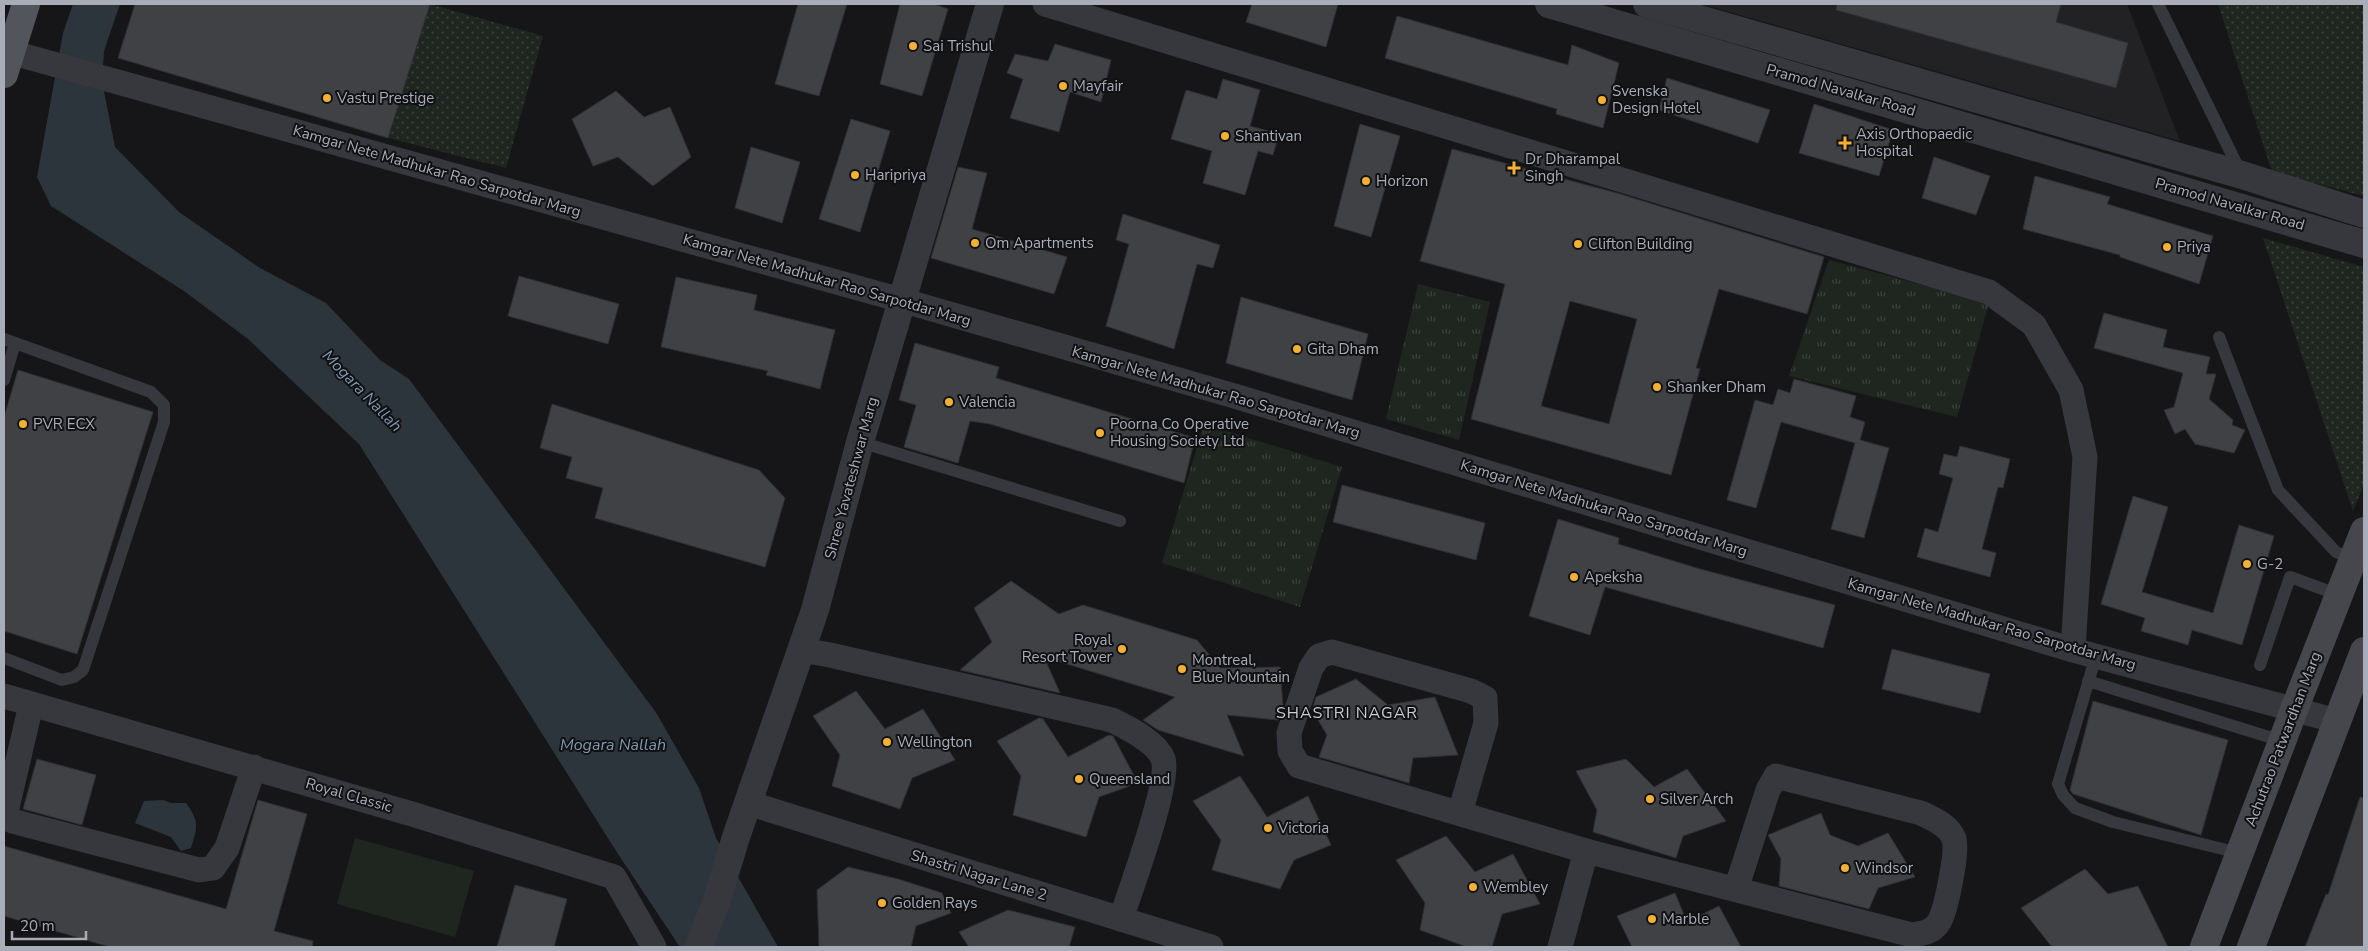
<svg xmlns="http://www.w3.org/2000/svg" width="2368" height="951" viewBox="0 0 2368 951" font-family="'Nunito Sans',sans-serif">
  <style>
    .built { fill: #222225 }
    .grass { fill: url(#grass-dots) }
    .park { fill: url(#park-tufts) }
    .pitch { fill: #1e261f }
    .water { fill: #2c353c }
    .building { fill: #404145; stroke: #303034; fill-rule: evenodd }
    .lines { fill: none; stroke-linecap: round; stroke-linejoin: round }
    .service { stroke: #37383d; stroke-width: 12 }
    .minor { stroke: #37383d; stroke-width: 25 }
    .tertiary { stroke: #37383d; stroke-width: 28 }
    .secondary { stroke: #45474d; stroke-width: 28 }
    .primary { stroke: #53555c; stroke-width: 28 }
    .poi-dot { fill: #f2b134; stroke: #111113; stroke-width: 2 }
    .labels { text-anchor: middle; dominant-baseline: central; stroke-width: 4; stroke-linejoin: round; paint-order: stroke }
    .poi-label { font-size: 15px; fill: #a8adb8; stroke: #111113; text-anchor: start }
    .street-label { font-size: 15px; fill: #a8adb8; stroke: #111113 }
    .water-label { font-size: 16px; font-style: italic; fill: #7f9bb3; stroke: #111113 }
    .neighbourhood-label { font-size: 16px; letter-spacing: 1px; fill: #c9ccd4; stroke: #111113 }
  </style>
  <defs>
    <pattern id="grass-dots" width="8" height="8" patternUnits="userSpaceOnUse" patternTransform="scale(1.25)"><rect width="8" height="8" fill="#1e261f"/><path d="M2 2h.1M6 6h.1" fill="none" stroke="#3c433d" stroke-width="1.8" stroke-linecap="round"/></pattern>
    <pattern id="park-tufts" width="24" height="20" patternUnits="userSpaceOnUse" patternTransform="scale(1.25)"><rect width="24" height="20" fill="#1e261f"/><path d="M3 7l-1-3M5 7V3M7 7l1-3M15 17l-1-3M17 17v-4M19 17l1-3" fill="none" stroke="#3c433d"/></pattern>
  </defs>
  <rect width="100%" height="100%" fill="#161618"/>
  <path class="built" d="M 1701,4 L 2127,4 L 2180,141 Z"/>
  <g class="grass">
    <path d="M 430,4 L 543,36 L 506,168 L 388,138 Z"/>
    <path d="M 2218,4 L 2364,4 L 2364,196 L 2272,172 Z"/>
    <path d="M 2263,238 L 2364,267 L 2364,484 L 2353,511 Z"/>
  </g>
  <g class="park">
    <path d="M 1829,260 L 1989,303 L 1957,417 L 1789,376 Z"/>
    <path d="M 1418,284 L 1490,302 L 1459,440 L 1386,419 Z"/>
    <path d="M 1204,424 L 1342,467 L 1300,607 L 1162,563 Z"/>
  </g>
  <path class="pitch" d="M 355,838 L 474,871 L 455,937 L 337,904 Z"/>
  <g class="water">
    <path d="M 73,4 L 120,4 L 104,51 L 102,81 L 115,147 L 179,212 L 260,268 L 326,303 L 380,360 L 409,379 L 657,714 L 699,788 L 716,838 L 778,947 L 680,947 L 618,854 L 359,444 L 248,339 L 184,291 L 51,206 L 37,177 L 63,33 Z"/>
    <path d="M 163,800 L 171,803 L 186,803 C 199,821 198,827 191,848 L 181,851 L 171,837 L 135,823 L 144,801 Z"/>
  </g>
  <g class="building">
    <path d="M 135,4 L 430,4 L 388,138 L 118,58 Z"/>
    <path d="M 798,4 L 847,4 L 819,96 L 775,84 Z"/>
    <path d="M 900,4 L 934,4 L 948,9 L 922,96 L 880,84 Z"/>
    <path d="M 1252,4 L 1338,4 L 1326,47 L 1246,22 Z"/>
    <path d="M 1837,4 L 2061,4 L 2056,22 L 2128,43 L 2116,88 L 1836,10 Z"/>
    <path d="M 1397,16 L 1568,65 L 1572,45 L 1619,63 L 1603,128 L 1556,114 L 1557,109 L 1385,58 Z"/>
    <path d="M 1055,44 L 1111,60 L 1101,102 L 1070,92 L 1059,132 L 1010,118 L 1023,79 L 1007,73 L 1015,54 L 1048,61 Z"/>
    <path d="M 1667,78 L 1770,110 L 1758,143 L 1659,110 Z"/>
    <path d="M 1223,79 L 1260,90 L 1250,126 L 1279,134 L 1273,155 L 1258,151 L 1245,195 L 1203,183 L 1212,151 L 1171,139 L 1186,90 L 1217,99 Z"/>
    <path d="M 616,91 L 644,117 L 670,107 L 691,157 L 653,186 L 618,157 L 593,166 L 572,119 Z"/>
    <path d="M 1814,104 L 1893,130 L 1879,176 L 1799,153 Z"/>
    <path d="M 851,119 L 890,131 L 860,232 L 819,219 Z"/>
    <path d="M 1360,124 L 1400,136 L 1371,237 L 1334,226 Z"/>
    <path d="M 751,147 L 800,162 L 782,223 L 735,208 Z"/>
    <path d="M 1452,149 L 1617,193 L 1824,257 L 1807,314 L 1719,289 L 1696,368 L 1700,369 L 1671,475 L 1471,419 L 1505,284 L 1420,261 ZM 1570,301 L 1637,319 L 1609,424 L 1541,406 Z"/>
    <path d="M 1934,157 L 1990,176 L 1976,215 L 1922,198 Z"/>
    <path d="M 958,167 L 987,173 L 972,229 L 1067,257 L 1054,294 L 931,258 Z"/>
    <path d="M 2035,176 L 2110,197 L 2107,204 L 2213,236 L 2199,284 L 2120,257 L 2120,255 L 2023,229 Z"/>
    <path d="M 1123,214 L 1220,245 L 1213,268 L 1197,264 L 1174,349 L 1106,326 L 1129,244 L 1116,240 Z"/>
    <path d="M 519,276 L 619,304 L 608,344 L 508,316 Z"/>
    <path d="M 676,277 L 757,295 L 754,310 L 835,330 L 820,389 L 766,375 L 768,371 L 661,347 Z"/>
    <path d="M 1241,297 L 1368,334 L 1352,400 L 1226,363 Z"/>
    <path d="M 2104,313 L 2167,330 L 2163,347 L 2210,357 L 2206,374 L 2216,374 L 2209,399 L 2233,420 L 2232,425 L 2245,430 L 2234,453 L 2195,444 L 2185,429 L 2175,434 L 2164,410 L 2174,407 L 2183,373 L 2094,348 Z"/>
    <path d="M 915,343 L 999,367 L 996,378 L 1195,438 L 1184,483 L 990,424 L 970,421 L 958,463 L 904,447 L 916,405 L 899,400 Z"/>
    <path d="M 18,370 L 153,412 L 77,654 L 4,631 L 4,417 Z"/>
    <path d="M 1794,379 L 1856,396 L 1850,417 L 1865,422 L 1860,440 L 1889,448 L 1864,538 L 1831,529 L 1855,443 L 1781,422 L 1756,508 L 1727,500 L 1755,400 L 1773,405 L 1778,389 L 1790,393 Z"/>
    <path d="M 552,404 L 759,470 L 785,498 L 765,567 L 595,518 L 603,488 L 566,478 L 572,457 L 540,448 Z"/>
    <path d="M 1960,446 L 2010,459 L 2003,488 L 1998,487 L 1982,549 L 1996,553 L 1990,577 L 1917,557 L 1925,528 L 1938,532 L 1953,478 L 1939,474 L 1944,454 L 1957,457 Z"/>
    <path d="M 1342,485 L 1485,523 L 1476,560 L 1333,522 Z"/>
    <path d="M 2133,496 L 2168,507 L 2142,592 L 2213,613 L 2239,525 L 2274,536 L 2242,645 L 2192,630 L 2188,645 L 2141,631 L 2145,618 L 2101,604 Z"/>
    <path d="M 1558,519 L 1619,538 L 1618,544 L 1700,569 L 1835,605 L 1823,648 L 1605,587 L 1590,635 L 1529,616 Z"/>
    <path d="M 1011,581 L 1059,614 L 1083,605 L 1197,640 L 1220,668 L 1280,667 L 1283,706 L 1278,720 L 1227,715 L 1244,756 L 1158,730 L 1143,720 L 1175,697 L 1044,657 L 1060,693 L 960,670 L 992,642 L 974,608 Z"/>
    <path d="M 1892,649 L 1990,674 L 1980,713 L 1882,689 Z"/>
    <path d="M 1356,679 L 1388,705 L 1435,697 L 1458,755 L 1413,758 L 1409,783 L 1319,757 L 1327,735 L 1312,710 L 1316,697 Z"/>
    <path d="M 856,691 L 885,729 L 923,709 L 955,760 L 912,778 L 900,809 L 832,786 L 840,755 L 813,716 Z"/>
    <path d="M 2093,701 L 2228,740 L 2201,835 L 2073,794 L 2070,790 Z"/>
    <path d="M 1039,718 L 1043,719 L 1068,757 L 1109,735 L 1113,736 L 1138,783 L 1099,797 L 1086,837 L 1013,815 L 1021,776 L 997,741 Z"/>
    <path d="M 37,759 L 96,775 L 82,825 L 23,809 Z"/>
    <path d="M 1626,759 L 1654,787 L 1687,769 L 1726,821 L 1683,836 L 1676,858 L 1593,832 L 1597,810 L 1576,771 Z"/>
    <path d="M 1240,776 L 1267,817 L 1308,796 L 1331,845 L 1294,860 L 1280,889 L 1212,870 L 1221,840 L 1193,801 Z"/>
    <path d="M 2360,797 L 2364,798 L 2364,947 L 2305,947 L 2326,894 L 2328,895 Z"/>
    <path d="M 258,800 L 307,814 L 274,931 L 313,941 L 312,947 L 110,947 L 4,916 L 4,846 L 226,909 Z"/>
    <path d="M 1821,813 L 1830,835 L 1858,846 L 1888,833 L 1915,877 L 1878,888 L 1869,909 L 1779,886 L 1781,859 L 1768,835 Z"/>
    <path d="M 1446,836 L 1475,872 L 1513,854 L 1540,904 L 1502,914 L 1492,947 L 1467,947 L 1420,930 L 1425,903 L 1396,860 Z"/>
    <path d="M 848,867 L 898,879 L 942,893 L 951,913 L 916,926 L 911,947 L 819,947 L 817,890 Z"/>
    <path d="M 2085,869 L 2108,894 L 2138,886 L 2168,947 L 2052,947 L 2021,908 Z"/>
    <path d="M 515,885 L 567,899 L 554,947 L 497,947 Z"/>
    <path d="M 1675,893 L 1687,922 L 1719,906 L 1741,947 L 1632,947 L 1617,916 Z"/>
    <path d="M 1008,910 L 1075,927 L 1069,947 L 969,947 L 959,932 Z"/>
  </g>
  <g class="lines">
    <g class="service">
      <path d="M 2158,4 L 2241,173"/>
      <path d="M 2219,337 L 2278,490 L 2336,552 L 2353,559"/>
      <path d="M 4,339 L 151,392 L 164,405 L 164,422 L 83,670 L 74,677 L 62,680 L 4,658"/>
      <path d="M 4,380 L 15,343"/>
      <path d="M 860,442 L 1120,521"/>
      <path d="M 2096,656 L 2058,784 L 2063,795 L 2075,808 L 2113,822 L 2239,853"/>
      <path d="M 2260,665 L 2290,577 L 2339,595"/>
      <path d="M 2088,681 L 2282,741"/>
    </g>
    <g class="minor">
      <path d="M 1045,4 L 1989,292 L 2034,325 L 2071,390 L 2085,457 L 2073,650"/>
      <path d="M 10,52 L 901,300 L 1231,395 L 2073,650 L 2337,721"/>
      <path d="M 801,650 L 830,655 L 1112,720 C 1128,728 1157,742 1163,759 C 1171,781 1130,891 1121,919"/>
      <path d="M 4,696 L 412,814 L 614,877 L 654,947"/>
      <path d="M 31,705 L 6,812 L 12,821 L 199,870 L 213,868 L 227,848 L 254,767"/>
      <path d="M 748,803 L 1211,947"/>
      <path d="M 1460,813 L 1486,723 L 1485,698 L 1471,691 L 1332,652 L 1319,656 L 1311,668 L 1289,733 L 1290,751 L 1299,766 L 1586,851 L 1912,935 C 1923,933 1932,933 1939,922 C 1946,910 1958,852 1954,839 C 1949,825 1933,819 1921,813 L 1776,776 L 1768,790 L 1736,889"/>
      <path d="M 1560,947 L 1586,851"/>
    </g>
    <g class="tertiary">
      <path d="M 1549,4 L 2364,244"/>
      <path d="M 1647,4 L 2242,175 L 2364,214"/>
      <path d="M 698,947 L 716,903 L 736,837 L 815,610 L 860,442 L 990,4"/>
    </g>
    <g class="secondary">
      <path d="M 2204,947 L 2294,710 L 2364,531"/>
      <path d="M 2251,947 L 2364,651"/>
    </g>
    <path class="primary" d="M 4,74 L 26,4"/>
  </g>
  <g class="poi-dot">
    <circle cx="913" cy="46" r="5"/>
    <circle cx="1063" cy="86" r="5"/>
    <circle cx="327" cy="98" r="5"/>
    <circle cx="1602" cy="100" r="5"/>
    <circle cx="1225" cy="136" r="5"/>
    <path d="M1842.5 135.5h5v5h5v5h-5v5h-5v-5h-5v-5h5z"/>
    <path d="M1511.5 160.5h5v5h5v5h-5v5h-5v-5h-5v-5h5z"/>
    <circle cx="855" cy="175" r="5"/>
    <circle cx="1366" cy="181" r="5"/>
    <circle cx="975" cy="243" r="5"/>
    <circle cx="1578" cy="244" r="5"/>
    <circle cx="2167" cy="247" r="5"/>
    <circle cx="1297" cy="349" r="5"/>
    <circle cx="1657" cy="387" r="5"/>
    <circle cx="949" cy="402" r="5"/>
    <circle cx="23" cy="424" r="5"/>
    <circle cx="1100" cy="433" r="5"/>
    <circle cx="2247" cy="564" r="5"/>
    <circle cx="1574" cy="577" r="5"/>
    <circle cx="1122" cy="649" r="5"/>
    <circle cx="1182" cy="669" r="5"/>
    <circle cx="887" cy="742" r="5"/>
    <circle cx="1079" cy="779" r="5"/>
    <circle cx="1650" cy="799" r="5"/>
    <circle cx="1268" cy="828" r="5"/>
    <circle cx="1845" cy="868" r="5"/>
    <circle cx="1473" cy="887" r="5"/>
    <circle cx="882" cy="903" r="5"/>
    <circle cx="1652" cy="919" r="5"/>
  </g>
  <g class="labels">
    <g class="poi-label">
      <text x="923" y="46">Sai Trishul</text>
      <text x="1073" y="86">Mayfair</text>
      <text x="1612" y="91">Svenska<tspan x="1612" dy="17">Design Hotel</tspan></text>
      <text x="337" y="98">Vastu Prestige</text>
      <text x="1856" y="134">Axis Orthopaedic<tspan x="1856" dy="17">Hospital</tspan></text>
      <text x="1235" y="136">Shantivan</text>
      <text x="1525" y="159">Dr Dharampal<tspan x="1525" dy="17">Singh</tspan></text>
      <text x="865" y="175">Haripriya</text>
      <text x="1376" y="181">Horizon</text>
      <text x="985" y="243">Om Apartments</text>
      <text x="1588" y="244">Clifton Building</text>
      <text x="2177" y="247">Priya</text>
      <text x="1307" y="349">Gita Dham</text>
      <text x="1667" y="387">Shanker Dham</text>
      <text x="959" y="402">Valencia</text>
      <text x="33" y="424">PVR ECX</text>
      <text x="1110" y="424">Poorna Co Operative<tspan x="1110" dy="17">Housing Society Ltd</tspan></text>
      <text x="2257" y="564">G-2</text>
      <text x="1584" y="577">Apeksha</text>
      <text x="1112" y="640" text-anchor="end">Royal<tspan x="1112" dy="17">Resort Tower</tspan></text>
      <text x="1192" y="660">Montreal,<tspan x="1192" dy="17">Blue Mountain</tspan></text>
      <text x="897" y="742">Wellington</text>
      <text x="1089" y="779">Queensland</text>
      <text x="1660" y="799">Silver Arch</text>
      <text x="1278" y="828">Victoria</text>
      <text x="1855" y="868">Windsor</text>
      <text x="1483" y="887">Wembley</text>
      <text x="892" y="903">Golden Rays</text>
      <text x="1662" y="919">Marble</text>
    </g>
    <g class="street-label">
      <text transform="translate(1841 90) rotate(16)">Pramod Navalkar Road</text>
      <text transform="translate(437 171) rotate(16)">Kamgar Nete Madhukar Rao Sarpotdar Marg</text>
      <text transform="translate(2230 204) rotate(16)">Pramod Navalkar Road</text>
      <text transform="translate(827 280) rotate(16)">Kamgar Nete Madhukar Rao Sarpotdar Marg</text>
      <text transform="translate(1216 392) rotate(16)">Kamgar Nete Madhukar Rao Sarpotdar Marg</text>
      <text transform="translate(851 478) rotate(-75)">Shree Yavateshwar Marg</text>
      <text transform="translate(1604 508) rotate(17)">Kamgar Nete Madhukar Rao Sarpotdar Marg</text>
      <text transform="translate(1992 624) rotate(16)">Kamgar Nete Madhukar Rao Sarpotdar Marg</text>
      <text transform="translate(2283 739) rotate(-69)">Achutrao Patwardhan Marg</text>
      <text transform="translate(349 795) rotate(16)">Royal Classic</text>
      <text transform="translate(979 875) rotate(17)">Shastri Nagar Lane 2</text>
    </g>
    <g class="water-label">
      <text transform="translate(362 391) rotate(46)">Mogara Nallah</text>
      <text x="613" y="745">Mogara Nallah</text>
    </g>
    <g class="neighbourhood-label">
      <text x="1347" y="713">SHASTRI NAGAR</text>
    </g>
  </g>
  <rect width="2368" height="951" fill="none" stroke="#a8adb8" stroke-width="10"/>
  <path d="M12 931v8h74v-8" fill="none" stroke="#a8adb8" stroke-width="2.5"/>
  <text x="20" y="931" font-size="15" fill="#a8adb8" stroke="#111113" stroke-width="4" paint-order="stroke">20 m</text>
</svg>
